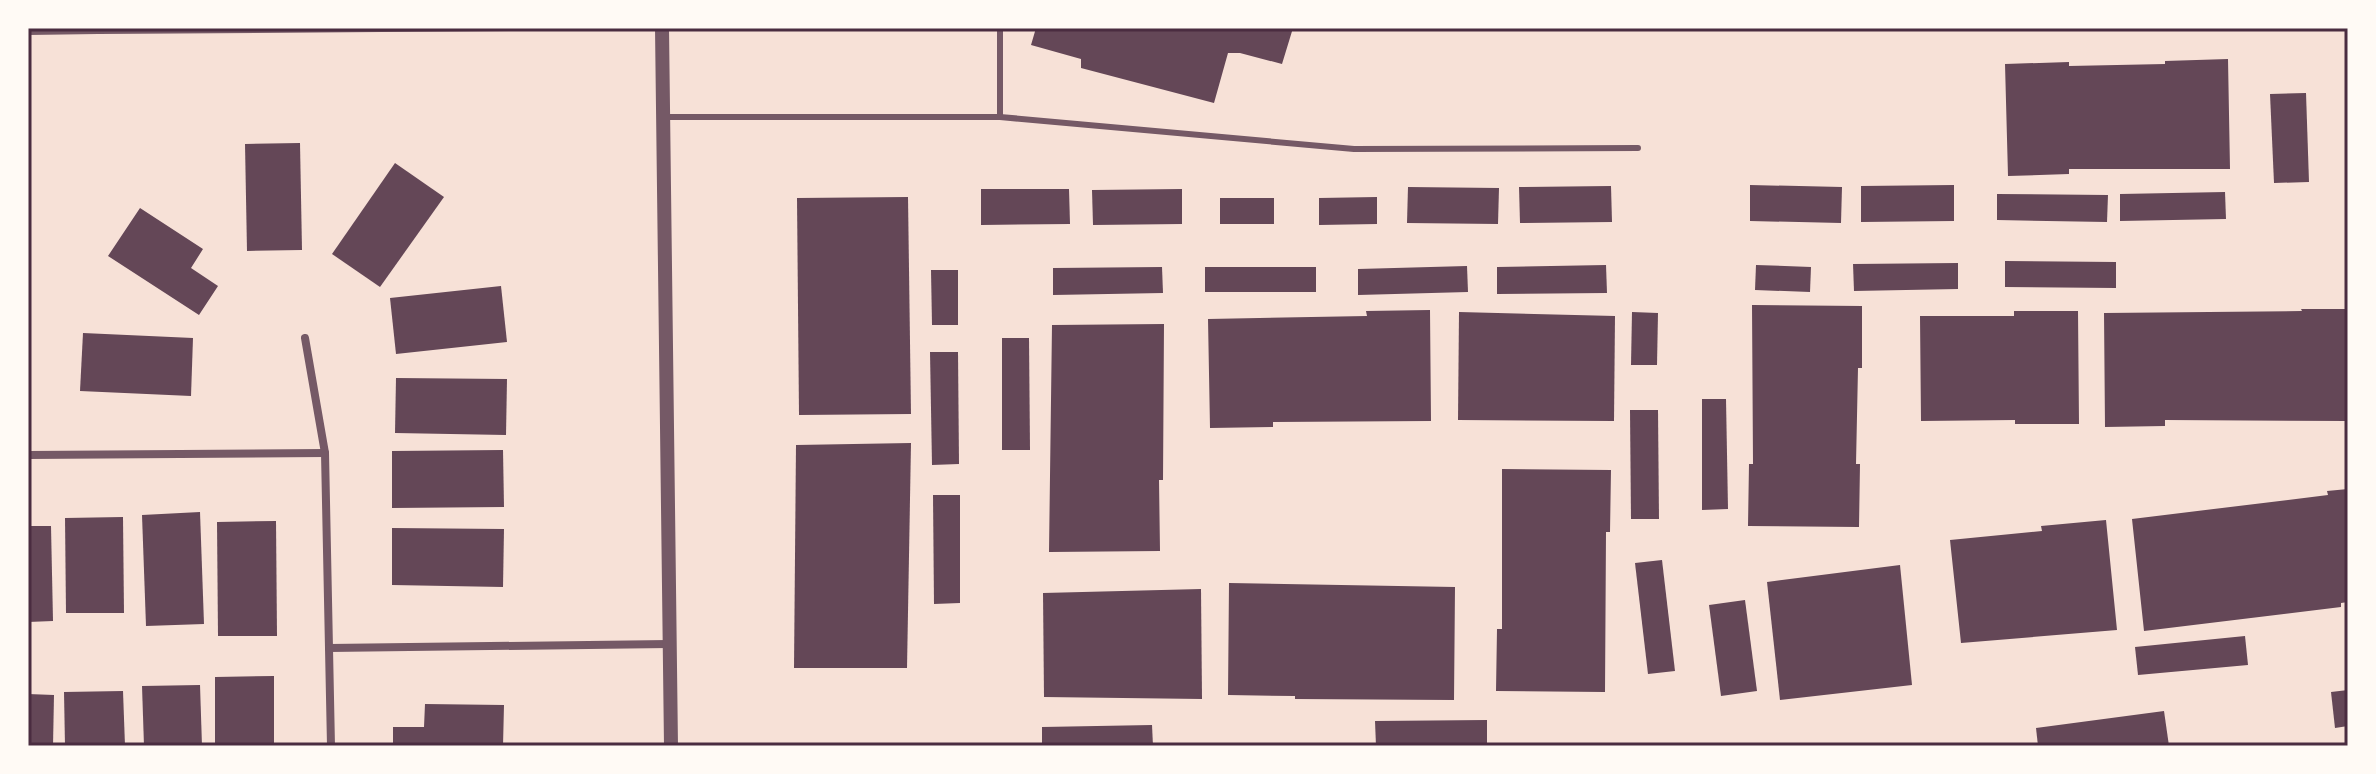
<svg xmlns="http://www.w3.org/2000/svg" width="2376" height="774" viewBox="0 0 2376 774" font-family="'Open Sans',sans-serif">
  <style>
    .building { fill: #644757 }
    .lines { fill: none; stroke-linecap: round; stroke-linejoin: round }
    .service { stroke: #755966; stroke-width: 6 }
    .minor { stroke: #755966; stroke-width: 8 }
    .tertiary { stroke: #755966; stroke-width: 14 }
    .neatline { fill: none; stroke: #4a2c40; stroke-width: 3 }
  </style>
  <rect width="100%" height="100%" fill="#f7e1d7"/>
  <g class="building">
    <path d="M 1036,28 L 1293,28 L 1282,64 L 1240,53 L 1228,53 L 1214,103 L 1081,68 L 1081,59 L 1031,45 Z"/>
    <path d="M 2228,59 L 2230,169 L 2069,169 L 2069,174 L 2008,176 L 2005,64 L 2069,62 L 2069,66 L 2165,64 L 2165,61 Z"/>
    <path d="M 2306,93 L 2309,182 L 2274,183 L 2270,94 Z"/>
    <path d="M 300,143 L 302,250 L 247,251 L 245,144 Z"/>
    <path d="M 395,163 L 444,197 L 380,287 L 332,254 Z"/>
    <path d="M 1750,185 L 1842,187 L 1841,223 L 1750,221 Z"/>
    <path d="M 1954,185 L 1954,221 L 1861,222 L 1861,186 Z"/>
    <path d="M 1611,186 L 1612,222 L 1520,223 L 1519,187 Z"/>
    <path d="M 1408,187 L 1499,188 L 1498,224 L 1407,223 Z"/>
    <path d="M 981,189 L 1069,189 L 1070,224 L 981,225 Z"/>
    <path d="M 1182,189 L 1182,224 L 1093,225 L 1092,190 Z"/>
    <path d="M 2225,192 L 2226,219 L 2120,221 L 2120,194 Z"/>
    <path d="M 1997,194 L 2108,195 L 2107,222 L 1997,220 Z"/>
    <path d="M 908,197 L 911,414 L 799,415 L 797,198 Z"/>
    <path d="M 1377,197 L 1377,224 L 1319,225 L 1319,198 Z"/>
    <rect x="1220" y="198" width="54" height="26"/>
    <path d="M 140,208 L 203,249 L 191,268 L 218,286 L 199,315 L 108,256 Z"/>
    <path d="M 2005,261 L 2116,262 L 2116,288 L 2005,287 Z"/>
    <path d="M 1958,263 L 1958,289 L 1854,291 L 1853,264 Z"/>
    <path d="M 1606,265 L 1607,293 L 1497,294 L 1497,267 Z"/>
    <path d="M 1756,265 L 1811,267 L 1810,292 L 1755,290 Z"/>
    <path d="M 1467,266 L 1468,292 L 1358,295 L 1358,269 Z"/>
    <path d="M 1162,267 L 1163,293 L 1053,295 L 1053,268 Z"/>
    <rect x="1205" y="267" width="111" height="25"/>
    <path d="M 931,270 L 958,270 L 958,325 L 932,325 Z"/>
    <path d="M 501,286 L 507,342 L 396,354 L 390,298 Z"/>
    <path d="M 1752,305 L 1862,306 L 1862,368 L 1858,368 L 1856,464 L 1860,464 L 1859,527 L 1748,526 L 1749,464 L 1753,464 Z"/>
    <path d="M 2301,309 L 2348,309 L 2348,421 L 2165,420 L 2165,426 L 2105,427 L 2104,313 L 2302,311 Z"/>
    <path d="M 1430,310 L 1431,421 L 1273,422 L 1273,427 L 1210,428 L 1208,319 L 1367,316 L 1366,311 Z"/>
    <path d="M 2014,311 L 2078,311 L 2079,424 L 2015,424 L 2015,420 L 1921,421 L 1920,316 L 2014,316 Z"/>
    <path d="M 1459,312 L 1615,316 L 1614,421 L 1458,420 Z"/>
    <path d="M 1632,312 L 1658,313 L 1657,365 L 1631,365 Z"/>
    <path d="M 1164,324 L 1163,480 L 1159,480 L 1160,551 L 1049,552 L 1052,325 Z"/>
    <path d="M 83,333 L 193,338 L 191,396 L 80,391 Z"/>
    <path d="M 1002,338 L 1029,338 L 1030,450 L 1002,450 Z"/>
    <path d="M 930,352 L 958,352 L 959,464 L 932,465 Z"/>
    <path d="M 396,378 L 507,379 L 506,435 L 395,433 Z"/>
    <path d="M 1702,399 L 1726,399 L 1728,509 L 1702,510 Z"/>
    <path d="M 1630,410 L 1658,410 L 1659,519 L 1631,519 Z"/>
    <path d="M 911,443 L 907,668 L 794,668 L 796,445 Z"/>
    <path d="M 503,450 L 504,507 L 392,508 L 392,451 Z"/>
    <path d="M 1502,469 L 1611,470 L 1610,532 L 1606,532 L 1605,692 L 1496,691 L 1497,629 L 1502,629 Z"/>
    <path d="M 2348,489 L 2348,602 L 2341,603 L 2341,607 L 2144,631 L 2132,519 L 2328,495 L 2327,491 Z"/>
    <path d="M 933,495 L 960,495 L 960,603 L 934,604 Z"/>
    <path d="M 200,512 L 204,624 L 146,626 L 142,515 Z"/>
    <path d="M 123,517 L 124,613 L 66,613 L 65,518 Z"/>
    <path d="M 2106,520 L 2117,630 L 1961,643 L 1950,540 L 2042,531 L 2041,526 Z"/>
    <path d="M 276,521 L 277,636 L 218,636 L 217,522 Z"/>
    <path d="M 28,526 L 51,526 L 53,621 L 28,622 Z"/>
    <path d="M 392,528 L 504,529 L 503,587 L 392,585 Z"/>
    <path d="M 1662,560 L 1675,671 L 1648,674 L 1635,563 Z"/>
    <path d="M 1900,565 L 1912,685 L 1780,700 L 1767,582 Z"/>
    <path d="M 1229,583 L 1455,587 L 1454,700 L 1295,699 L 1295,696 L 1228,695 Z"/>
    <path d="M 1201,589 L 1202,699 L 1044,697 L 1043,593 Z"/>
    <path d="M 1745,600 L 1757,691 L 1721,696 L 1709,605 Z"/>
    <path d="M 2245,636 L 2248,665 L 2138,675 L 2135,647 Z"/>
    <path d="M 274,676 L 274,746 L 215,746 L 215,677 Z"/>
    <path d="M 200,685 L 202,746 L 144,746 L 142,686 Z"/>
    <path d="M 2348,690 L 2348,726 L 2335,728 L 2331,692 Z"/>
    <path d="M 123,691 L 125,746 L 65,746 L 64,692 Z"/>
    <path d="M 28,694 L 54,695 L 53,746 L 28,746 Z"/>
    <path d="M 425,704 L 504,705 L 503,746 L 393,746 L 393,727 L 424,727 Z"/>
    <path d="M 2164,711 L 2169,746 L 2038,746 L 2036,728 Z"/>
    <path d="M 1487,720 L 1487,746 L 1376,746 L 1375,721 Z"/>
    <path d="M 1152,725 L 1153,746 L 1042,746 L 1042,727 Z"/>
  </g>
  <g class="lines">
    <g class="service">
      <path d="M 1000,28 L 1000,117"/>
      <path d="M 98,31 L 525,28"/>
      <path d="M 28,32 L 98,31 L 98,28"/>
      <path d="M 663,117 L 1000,117 L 1354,149 L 1638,148"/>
    </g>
    <g class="minor">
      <path d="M 305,338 L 325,453 L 331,746"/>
      <path d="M 28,455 L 325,453"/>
      <path d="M 329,648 L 669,644"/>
    </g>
    <path class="tertiary" d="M 662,28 L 671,746"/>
  </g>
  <rect width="2376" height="774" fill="none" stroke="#fffaf5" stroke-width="60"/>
  <rect x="30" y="30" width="2316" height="714" class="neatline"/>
</svg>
